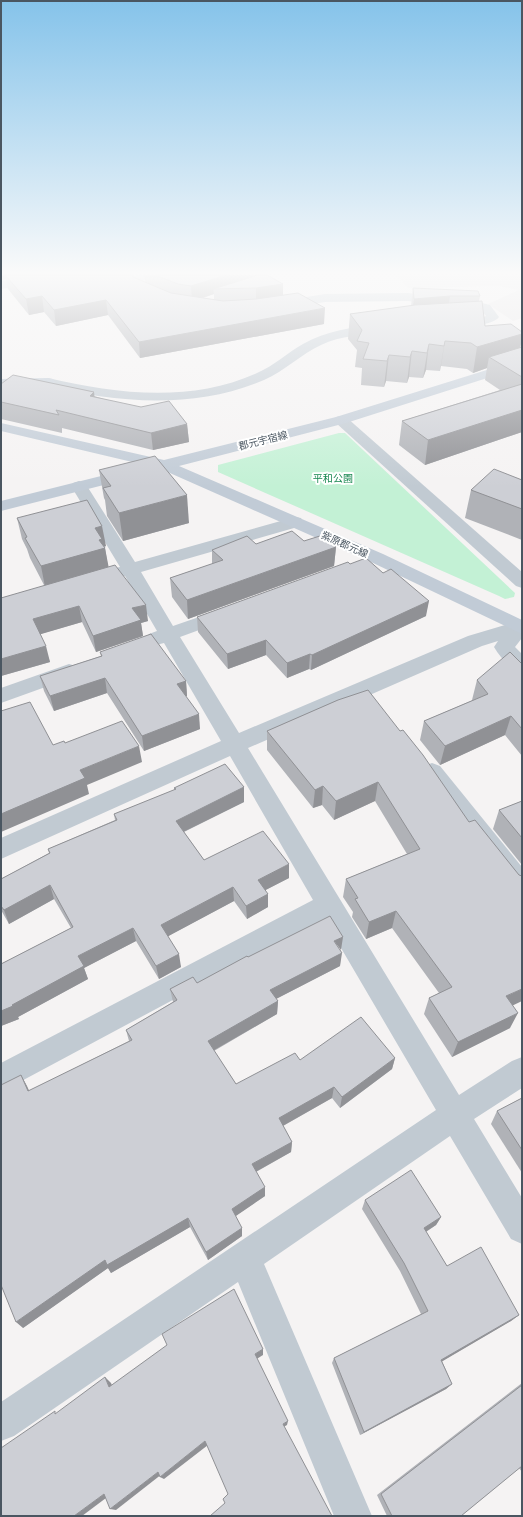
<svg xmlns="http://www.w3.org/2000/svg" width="523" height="1517" viewBox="0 0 523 1517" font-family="Inter,'Noto Sans JP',sans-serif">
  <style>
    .education { fill: #e6e4e5 }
    .green { fill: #c3f1d5 }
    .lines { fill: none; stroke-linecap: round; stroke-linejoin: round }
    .street { fill: #c1cad2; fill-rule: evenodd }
    .secondary { fill: #c1cbd6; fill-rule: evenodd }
    .wall { fill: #b0b2b7; fill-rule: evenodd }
    .shaded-wall { fill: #909195 }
    .building { fill: #cdcfd5; stroke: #909195 }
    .labels { text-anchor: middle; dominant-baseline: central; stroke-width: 4; stroke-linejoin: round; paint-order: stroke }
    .far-street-label { font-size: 10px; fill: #4a5661; stroke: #fff }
    .far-park-label { font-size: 10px; fill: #17864f; stroke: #fff }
  </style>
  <rect width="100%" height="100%" fill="#f5f3f3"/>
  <path class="education" d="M 397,275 L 522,275 L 522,318 L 513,321 L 488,304 L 519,290 L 499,286 L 408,288 Z"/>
  <path class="green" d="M 339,433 L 345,433 L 515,593 L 514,597 L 505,599 L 499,596 L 218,472 L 218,465 Z"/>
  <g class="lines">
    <g class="street">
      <path d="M 44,275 L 69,275 L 63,278 L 1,289 L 1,281 Z"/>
      <path d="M 136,275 L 146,275 L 143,282 L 144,286 L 162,293 L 164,296 L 162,299 L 154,299 L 135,291 L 131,282 Z"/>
      <path d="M 408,293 L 474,301 L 490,305 L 499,317 C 493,326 455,330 449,321 L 451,318 L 480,318 L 486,316 L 482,311 L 474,309 L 408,301 L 325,302 L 282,309 L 276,305 L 282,301 L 325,294 Z"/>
      <path d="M 379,324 L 385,328 L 383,331 C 363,336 341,335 321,345 C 301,354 285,371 264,380 C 193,410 117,403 43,385 L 41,382 L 43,379 L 48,378 C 116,394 191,403 257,373 C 274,366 287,353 303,344 C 326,331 353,327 379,324 Z"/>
      <path d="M 341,416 L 346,417 L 522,572 L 522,588 L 516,586 L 336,423 L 334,420 L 336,417 Z"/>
      <path d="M 79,481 L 85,483 L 87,486 L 135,562 L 295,517 L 301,518 L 303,522 L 301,526 L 141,572 L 173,626 L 225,608 L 232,610 L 234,614 L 232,618 L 180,637 L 239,733 L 468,636 L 522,620 L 522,638 L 515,647 L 522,654 L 522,673 C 511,670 500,657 494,647 L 498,641 L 482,646 L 248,748 L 459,1095 L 512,1061 L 522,1057 L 522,1088 L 474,1119 L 522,1198 L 522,1244 L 511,1239 L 450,1136 L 264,1264 L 372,1516 L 334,1516 L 238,1282 L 14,1436 L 1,1441 L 1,1402 L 436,1110 L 324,919 L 1,1092 L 1,1063 L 313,900 L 230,756 L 1,859 L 1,838 L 221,741 L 164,643 L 156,645 L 149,644 L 146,639 L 149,634 L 157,631 L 125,576 L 117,579 L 111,577 L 108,573 L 111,569 L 120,567 L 71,486 L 73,483 Z"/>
      <path d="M 69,664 L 76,666 L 79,671 L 76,676 L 1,703 L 1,688 Z"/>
      <path d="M 432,763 L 440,766 L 522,867 L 522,895 L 513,892 L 424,778 L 421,772 L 424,766 Z"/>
    </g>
    <g class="secondary">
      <path d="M 522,359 L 522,367 L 346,423 L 179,466 L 383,554 L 522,620 L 522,634 L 371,562 L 163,470 L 1,511 L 1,501 L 145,465 L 1,431 L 1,423 L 164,460 L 336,417 Z"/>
      <path d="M 48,378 L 53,379 L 55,382 L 53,385 L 1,387 L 1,379 Z"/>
    </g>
  </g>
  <g class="wall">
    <path d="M 1,275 L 135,275 L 133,277 L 145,282 L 144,275 L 268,275 L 283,284 L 283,295 L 324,324 L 140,358 L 108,315 L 56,326 L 44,312 L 29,315 L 8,289 L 6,279 L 1,280 ZM 214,294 L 214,300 L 203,298 Z"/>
    <path d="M 413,288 L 480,296 L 479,301 L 485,326 L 522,332 L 522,339 L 520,348 L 522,347 L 522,432 L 425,465 L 399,445 L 402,421 L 500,390 L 485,380 L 487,368 L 473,373 L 467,369 L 441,366 L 440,371 L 426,370 L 423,378 L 409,377 L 407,383 L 386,381 L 384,387 L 361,385 L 362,368 L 355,367 L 357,350 L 348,339 L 350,314 L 411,306 Z"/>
    <path d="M 1,384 L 94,392 L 94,396 L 187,424 L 189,442 L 153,450 L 62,428 L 62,433 L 1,419 Z"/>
    <path d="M 99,470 L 189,523 L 123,541 L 107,516 L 105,500 L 104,498 Z"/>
    <path d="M 522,480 L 522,540 L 465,518 L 471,490 Z"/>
    <path d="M 17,518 L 106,546 L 104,547 L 105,548 L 108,567 L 148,621 L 141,623 L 143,636 L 96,652 L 82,622 L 40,634 L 50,662 L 1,676 L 44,585 L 30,558 L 27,549 L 22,539 Z"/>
    <path d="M 304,541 L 336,547 L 334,566 L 188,619 L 172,597 L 170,578 L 212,564 L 212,550 L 256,544 Z"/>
    <path d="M 350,564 L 426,616 L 311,670 L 309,669 L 287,678 L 266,655 L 228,669 L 198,632 L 197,617 Z"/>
    <path d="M 100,652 L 186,681 L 187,696 L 186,696 L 200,729 L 144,751 L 107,693 L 54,711 L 44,691 L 40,676 L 101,656 Z"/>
    <path d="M 522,664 L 522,756 L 505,735 L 440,765 L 420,740 L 424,721 L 473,700 L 472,700 L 477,680 Z"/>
    <path d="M 338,700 L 513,1005 L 510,1028 L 452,1057 L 424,1014 L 429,998 L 439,993 L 392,928 L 366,939 L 352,917 L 353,912 L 343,897 L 346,879 L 407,854 L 375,801 L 334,820 L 322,805 L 313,808 L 267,750 L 267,731 Z"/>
    <path d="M 244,787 L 244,802 L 184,832 L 204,860 L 289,878 L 265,890 L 268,907 L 247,919 L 234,901 L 168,936 L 181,967 L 159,979 L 136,941 L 84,968 L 88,979 L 18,1017 L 19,1019 L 1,1026 L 1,963 L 1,964 L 71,928 L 54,899 L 9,924 L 1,910 L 1,879 L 49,853 L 48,849 L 115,820 L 114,814 L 175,790 L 174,788 Z"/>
    <path d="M 522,801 L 522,865 L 493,829 L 499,810 Z"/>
    <path d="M 341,951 L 340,966 L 276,999 L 278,1001 L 277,1014 L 214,1051 L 236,1084 L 300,1060 L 395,1058 L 392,1069 L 340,1108 L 332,1098 L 283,1126 L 292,1142 L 291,1152 L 256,1172 L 265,1196 L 235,1216 L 242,1236 L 208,1260 L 190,1227 L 111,1273 L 108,1268 L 23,1328 L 21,1075 L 29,1091 L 129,1041 L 126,1030 L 173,1002 L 170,989 L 197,983 L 248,957 Z"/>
    <path d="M 522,1098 L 522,1173 L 491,1124 L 497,1111 Z"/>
    <path d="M 365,1200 L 441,1217 L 436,1225 L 426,1232 L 447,1266 L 519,1315 L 511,1321 L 442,1361 L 452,1384 L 446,1389 L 360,1435 L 332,1363 L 334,1358 L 421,1314 L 400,1271 L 362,1209 Z"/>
    <path d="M 522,1383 L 522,1472 L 519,1468 L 461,1516 L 387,1516 L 377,1495 Z"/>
  </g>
  <g class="shaded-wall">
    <path d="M 1,275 L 5,275 L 6,279 L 1,280 Z"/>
    <path d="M 227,275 L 252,275 L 252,282 L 213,289 L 214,294 L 192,301 L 191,286 Z"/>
    <path d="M 283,284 L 283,299 L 256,304 L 256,288 Z"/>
    <path d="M 42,296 L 44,312 L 29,315 L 26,299 Z"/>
    <path d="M 450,296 L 447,316 L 411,319 L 414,299 Z"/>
    <path d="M 106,300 L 108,315 L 56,326 L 54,310 Z"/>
    <path d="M 325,308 L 324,324 L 140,358 L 139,342 Z"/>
    <path d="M 522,334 L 522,339 L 518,359 L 489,357 L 487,368 L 473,373 L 477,347 Z"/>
    <path d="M 445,341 L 441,366 L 440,371 L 444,346 Z"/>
    <path d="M 429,344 L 426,370 L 423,378 L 427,353 Z"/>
    <path d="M 412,351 L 409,377 L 407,383 L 410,357 Z"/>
    <path d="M 389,355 L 386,381 L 384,387 L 387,361 Z"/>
    <path d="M 94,392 L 96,410 L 90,396 Z"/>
    <path d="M 522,410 L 522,432 L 425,465 L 428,440 Z"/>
    <path d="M 187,424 L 189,442 L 153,450 L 151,433 Z"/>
    <path d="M 187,495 L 189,523 L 123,541 L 119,513 Z"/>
    <path d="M 102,526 L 106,546 L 103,547 L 105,548 L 109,569 L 45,587 L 41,566 L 95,528 Z"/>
    <path d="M 336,547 L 334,566 L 188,619 L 187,600 Z"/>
    <path d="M 429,601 L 426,616 L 311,670 L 312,655 Z"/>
    <path d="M 146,605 L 148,621 L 141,623 L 143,636 L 96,652 L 93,636 L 132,608 Z"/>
    <path d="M 79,606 L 82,622 L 38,635 L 33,619 Z"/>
    <path d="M 266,640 L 266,655 L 228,669 L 227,654 Z"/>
    <path d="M 46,646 L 50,662 L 1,676 L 1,659 Z"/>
    <path d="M 310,654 L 309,669 L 287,678 L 287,663 Z"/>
    <path d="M 105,678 L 107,693 L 54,711 L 50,696 Z"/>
    <path d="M 186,681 L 187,696 L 178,699 L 177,684 Z"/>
    <path d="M 199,714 L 200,729 L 144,751 L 142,736 Z"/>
    <path d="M 511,716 L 505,735 L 440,765 L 445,746 Z"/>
    <path d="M 139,746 L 142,762 L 87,785 L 89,794 L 1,832 L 1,814 L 80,770 Z"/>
    <path d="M 378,782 L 375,801 L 334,820 L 336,801 Z"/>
    <path d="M 323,786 L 322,805 L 313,808 L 315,790 Z"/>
    <path d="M 244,787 L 244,802 L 177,835 L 176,821 Z"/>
    <path d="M 289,864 L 289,878 L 258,894 L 258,880 Z"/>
    <path d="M 50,885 L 54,899 L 9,924 L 4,910 Z"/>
    <path d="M 233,887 L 234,901 L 163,939 L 161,925 Z"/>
    <path d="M 268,894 L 268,907 L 247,919 L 246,906 Z"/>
    <path d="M 396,911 L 392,928 L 366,939 L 369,922 Z"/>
    <path d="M 133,928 L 136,941 L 84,968 L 88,979 L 18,1017 L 19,1019 L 1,1026 L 1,1011 L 12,1005 L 78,956 Z"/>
    <path d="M 343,937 L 341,950 L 334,941 Z"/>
    <path d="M 342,953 L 340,966 L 270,1002 L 270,990 Z"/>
    <path d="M 179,954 L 181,967 L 159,979 L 156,966 Z"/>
    <path d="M 522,989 L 522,1001 L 499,1012 L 506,996 Z"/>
    <path d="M 278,1001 L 277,1014 L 209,1053 L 208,1041 Z"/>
    <path d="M 518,1013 L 510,1028 L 452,1057 L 458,1042 Z"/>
    <path d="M 395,1058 L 392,1069 L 340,1108 L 342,1097 Z"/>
    <path d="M 21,1075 L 27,1086 L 34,1102 L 28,1091 Z"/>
    <path d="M 334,1087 L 332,1098 L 279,1128 L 279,1118 Z"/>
    <path d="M 292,1142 L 291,1152 L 252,1174 L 252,1164 Z"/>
    <path d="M 265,1187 L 265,1196 L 233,1218 L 232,1209 Z"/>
    <path d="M 441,1217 L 436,1225 L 419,1236 L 424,1228 Z"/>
    <path d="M 188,1218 L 190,1227 L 111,1273 L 108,1268 L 23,1328 L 16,1322 L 105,1260 Z"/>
    <path d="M 242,1228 L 242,1236 L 208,1260 L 206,1252 Z"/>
    <path d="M 519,1315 L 511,1321 L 436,1365 L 441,1360 Z"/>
    <path d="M 263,1349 L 263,1355 L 255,1360 L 255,1354 Z"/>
    <path d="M 105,1377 L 111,1383 L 115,1392 L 109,1387 Z"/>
    <path d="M 452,1384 L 446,1389 L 360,1435 L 364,1432 Z"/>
    <path d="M 288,1421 L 287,1425 L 282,1428 L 283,1424 Z"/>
    <path d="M 205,1441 L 208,1445 L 164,1479 L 160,1477 Z"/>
    <path d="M 158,1472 L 162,1474 L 116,1510 L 110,1509 Z"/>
    <path d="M 104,1494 L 110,1495 L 82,1516 L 74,1516 Z"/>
  </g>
  <g class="building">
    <path d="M 5,275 L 132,275 L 133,277 L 171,293 L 223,301 L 256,299 L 298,293 L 325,308 L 139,342 L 106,300 L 54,310 L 42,296 L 26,299 Z"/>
    <path d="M 155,275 L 227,275 L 191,286 L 178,284 Z"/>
    <path d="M 256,275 L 267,275 L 283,284 L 256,288 L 213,289 L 255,276 Z"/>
    <path d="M 413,288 L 478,291 L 480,296 L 450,296 L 414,299 Z"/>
    <path d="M 482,301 L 485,326 L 511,324 L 522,332 L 522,334 L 477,347 L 471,343 L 445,341 L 444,346 L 429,344 L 427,353 L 412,351 L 410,357 L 389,355 L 387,361 L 363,359 L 369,343 L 357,341 L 362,330 L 350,314 L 415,305 Z"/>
    <path d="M 522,347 L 522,377 L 489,357 Z"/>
    <path d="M 13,375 L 94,392 L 90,396 L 141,407 L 169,401 L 187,424 L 151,433 L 56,410 L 59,415 L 1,402 L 1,384 Z"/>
    <path d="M 522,384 L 522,410 L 428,440 L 402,421 Z"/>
    <path d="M 155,456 L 187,495 L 119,513 L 103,488 L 111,486 L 99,470 Z"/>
    <path d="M 494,469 L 522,480 L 522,509 L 471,490 Z"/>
    <path d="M 87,500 L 102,526 L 95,528 L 102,539 L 99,540 L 105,548 L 41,566 L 25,538 L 27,537 L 17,518 Z"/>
    <path d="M 292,531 L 304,541 L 323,535 L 336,547 L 187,600 L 170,578 L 223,560 L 212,550 L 247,536 L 256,544 Z"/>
    <path d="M 366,558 L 383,573 L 391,569 L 429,601 L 312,655 L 310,654 L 287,663 L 266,640 L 227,654 L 197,617 L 348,562 L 350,564 Z"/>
    <path d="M 115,565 L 146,605 L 132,608 L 141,620 L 93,636 L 79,606 L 33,619 L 46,646 L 1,659 L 1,598 Z"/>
    <path d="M 151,634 L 186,681 L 177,684 L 199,714 L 142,736 L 105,678 L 50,696 L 40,676 L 102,656 L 100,652 Z"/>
    <path d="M 510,652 L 522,664 L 522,729 L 511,716 L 445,746 L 424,721 L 488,694 L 477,680 Z"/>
    <path d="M 368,690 L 400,731 L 403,730 L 423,755 L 469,822 L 475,820 L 519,875 L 522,876 L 522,989 L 506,996 L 518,1013 L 458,1042 L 429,998 L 452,987 L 396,911 L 369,922 L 355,899 L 358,898 L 346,879 L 420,849 L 378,782 L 336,801 L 323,786 L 315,790 L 267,731 L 338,700 Z"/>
    <path d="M 30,702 L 53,745 L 64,741 L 65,743 L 122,721 L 139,746 L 80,770 L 85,778 L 1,814 L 1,711 Z"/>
    <path d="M 225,764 L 244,787 L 176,821 L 204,860 L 263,831 L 289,864 L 258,880 L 268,894 L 246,906 L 233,887 L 161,925 L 179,954 L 156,966 L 133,928 L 78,956 L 84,966 L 12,1005 L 13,1006 L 1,1011 L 1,964 L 73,927 L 50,885 L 4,910 L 1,906 L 1,879 L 50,853 L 48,849 L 117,820 L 114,814 L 176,789 L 174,788 Z"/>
    <path d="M 522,801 L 522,838 L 499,810 Z"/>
    <path d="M 330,916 L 343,937 L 334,941 L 342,953 L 270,990 L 278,1001 L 208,1041 L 236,1084 L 295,1053 L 300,1060 L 361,1017 L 395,1058 L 342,1097 L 334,1087 L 279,1118 L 292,1142 L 252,1164 L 265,1187 L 232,1209 L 242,1228 L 206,1252 L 188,1218 L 107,1265 L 105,1260 L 16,1322 L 1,1285 L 1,1085 L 21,1075 L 28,1091 L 132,1040 L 126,1030 L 177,1000 L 170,989 L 193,977 L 197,983 L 247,956 L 248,957 Z"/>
    <path d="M 522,1098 L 522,1150 L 497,1111 Z"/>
    <path d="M 411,1170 L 441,1217 L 424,1228 L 447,1266 L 481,1247 L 519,1315 L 441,1360 L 452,1384 L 364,1432 L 334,1358 L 428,1311 L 404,1263 L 365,1200 Z"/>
    <path d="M 234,1289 L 263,1349 L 255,1354 L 288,1421 L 283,1424 L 332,1516 L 210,1516 L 225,1503 L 223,1499 L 228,1494 L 205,1441 L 160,1477 L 158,1472 L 110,1509 L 104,1494 L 74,1516 L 1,1516 L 1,1448 L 55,1411 L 55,1414 L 105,1377 L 109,1387 L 167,1345 L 162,1334 Z"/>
    <path d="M 522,1385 L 522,1466 L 461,1516 L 392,1516 L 381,1494 Z"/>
  </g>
  <linearGradient id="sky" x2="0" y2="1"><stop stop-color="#85c3ea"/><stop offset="0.56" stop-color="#fafafa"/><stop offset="1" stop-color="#fafafa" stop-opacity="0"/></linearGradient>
  <rect width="523" height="487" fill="url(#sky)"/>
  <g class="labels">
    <g class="far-street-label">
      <text transform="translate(263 440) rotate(-14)">郡元宇宿線</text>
      <text transform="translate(345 544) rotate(24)">紫原郡元線</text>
    </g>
    <g class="far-park-label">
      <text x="333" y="478">平和公園</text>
    </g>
  </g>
  <rect width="523" height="1517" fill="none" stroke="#4a5661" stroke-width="4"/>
</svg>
